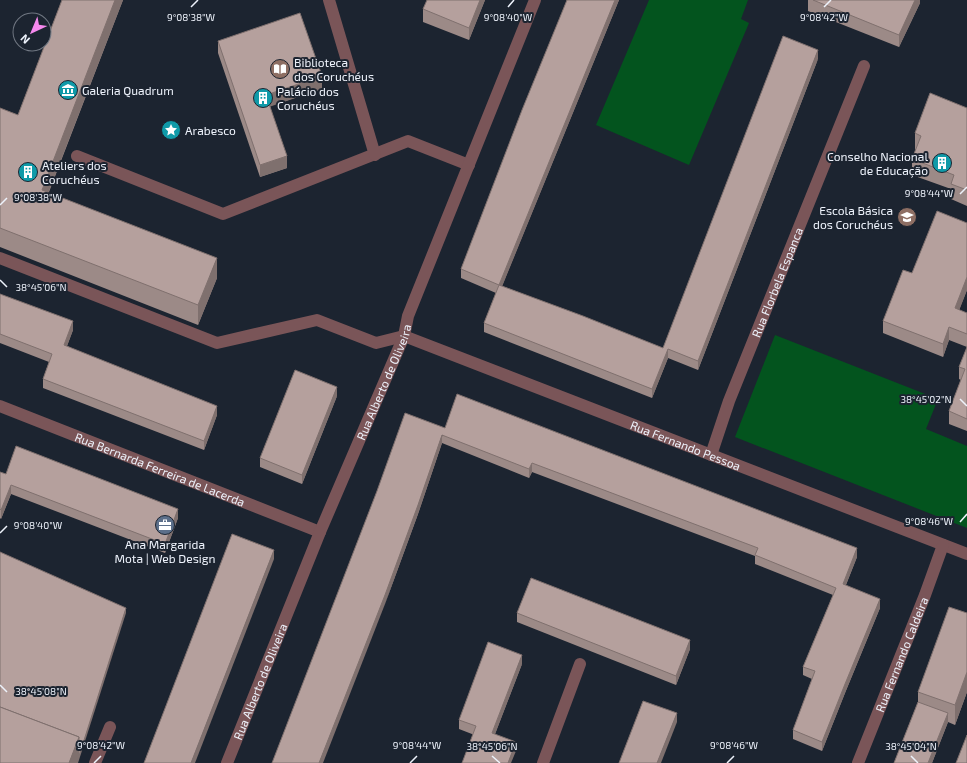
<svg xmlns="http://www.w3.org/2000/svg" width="967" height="763" viewBox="0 0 967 763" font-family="'Exo 2',sans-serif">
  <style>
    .green { fill: #03541e }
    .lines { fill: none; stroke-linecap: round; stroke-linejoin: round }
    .lane { stroke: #7a5558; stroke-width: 12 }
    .street { stroke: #7a5558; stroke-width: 12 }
    .wall { fill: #9c8a87 }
    .shaded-wall { fill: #7f706e }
    .building { fill: #b5a09d; stroke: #7f706e }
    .ticks { fill: none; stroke: #eef3fc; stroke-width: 1.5 }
    .labels { text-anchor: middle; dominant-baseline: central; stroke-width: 4; stroke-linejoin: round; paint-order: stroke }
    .poi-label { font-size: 12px; fill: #eef3fc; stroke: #1c2430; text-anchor: start }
    .street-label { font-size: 12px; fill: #eef3fc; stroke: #1c2430 }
    .ticks-label { font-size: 10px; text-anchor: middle; fill: #eef3fc; stroke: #1c2430; stroke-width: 4; stroke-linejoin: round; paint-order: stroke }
  </style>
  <rect width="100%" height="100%" fill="#1c2430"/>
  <g class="green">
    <path d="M 649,0 L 748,0 L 741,19 L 749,23 L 689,165 L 596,125 Z"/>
    <path d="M 775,335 L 938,399 L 926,429 L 967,446 L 967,528 L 735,437 Z"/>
  </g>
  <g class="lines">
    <g class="lane">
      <path d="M 77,156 L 223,214 L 408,141 L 469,165"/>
      <path d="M 95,763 L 110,727"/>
    </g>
    <g class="street">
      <path d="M 329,0 L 375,155"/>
      <path d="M 0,258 L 217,343 L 317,320 L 376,343 L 404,336"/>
      <path id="s1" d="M 404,336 L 967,554"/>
      <path id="s2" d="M 0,406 L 320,532"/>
      <path id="s3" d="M 711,455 L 729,401 L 864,66"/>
      <path id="s4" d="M 227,763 L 320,532 L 404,336 L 408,316 L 535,0"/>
      <path d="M 543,763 L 580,664"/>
      <path id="s5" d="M 858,763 L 925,595 L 943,545"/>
    </g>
  </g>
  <g class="wall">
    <path d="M 62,0 L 123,0 L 49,192 L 217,278 L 198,325 L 0,247 L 0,108 L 18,115 Z"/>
    <path d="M 485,0 L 469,40 L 423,22 L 423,9 Z"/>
    <path d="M 567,0 L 619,0 L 502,286 L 663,348 L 818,59 L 698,370 L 668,358 L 652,398 L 484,332 L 484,323 L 496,293 L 461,278 L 461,269 Z"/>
    <path d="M 808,0 L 920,0 L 920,3 L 899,47 L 808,11 Z"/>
    <path d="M 218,41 L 322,89 L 270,106 L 287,168 L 260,177 L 218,53 Z"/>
    <path d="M 967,108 L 967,206 L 951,199 L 951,189 L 912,175 L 912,159 L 916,149 L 915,149 L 915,133 Z"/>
    <path d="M 967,223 L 967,290 L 959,310 L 967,313 L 967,347 L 949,340 L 943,357 L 883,333 L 883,321 L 912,273 Z"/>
    <path d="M 0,294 L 73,330 L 67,346 L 217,415 L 204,450 L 43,388 L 43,379 L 49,362 L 0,343 Z"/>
    <path d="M 967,347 L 967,431 L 949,424 L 949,411 L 961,380 L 959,379 L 959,367 Z"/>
    <path d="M 337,396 L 302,484 L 260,467 L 260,458 Z"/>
    <path d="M 445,428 L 857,557 L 846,585 L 880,608 L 845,693 L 822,751 L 793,739 L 793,730 L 812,679 L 803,675 L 803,667 L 833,595 L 755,564 L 755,556 L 532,472 L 529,478 L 442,443 L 418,514 L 385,604 Z"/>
    <path d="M 0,472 L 6,474 L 178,518 L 165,553 L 11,494 L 1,519 L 0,518 Z"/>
    <path d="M 517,613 L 690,649 L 676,685 L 517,622 Z"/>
    <path d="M 967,613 L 967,692 L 955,725 L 948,722 L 932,763 L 894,763 L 918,702 L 918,692 Z"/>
    <path d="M 522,664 L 495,734 L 516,751 L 459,729 L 459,720 Z"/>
  </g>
  <g class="shaded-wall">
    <path d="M 115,0 L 123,0 L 42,209 L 42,190 Z"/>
    <path d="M 480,0 L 485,0 L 469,40 L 469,28 Z"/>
    <path d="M 615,0 L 619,0 L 499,294 L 499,285 Z"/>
    <path d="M 915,0 L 920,0 L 920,3 L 899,47 L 899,35 Z"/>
    <path d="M 818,50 L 818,59 L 698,370 L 698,361 Z"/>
    <path d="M 322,76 L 322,89 L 266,108 L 266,95 Z"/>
    <path d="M 287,156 L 287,168 L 260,177 L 260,165 Z"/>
    <path d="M 217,258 L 217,278 L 198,325 L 198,305 Z"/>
    <path d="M 967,277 L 967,290 L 955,321 L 955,308 Z"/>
    <path d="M 73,321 L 73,330 L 64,354 L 64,345 Z"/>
    <path d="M 949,327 L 949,340 L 943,357 L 943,344 Z"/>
    <path d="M 668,349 L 668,358 L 652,398 L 652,389 Z"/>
    <path d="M 337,387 L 337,396 L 302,484 L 302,475 Z"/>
    <path d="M 217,406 L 217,415 L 204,450 L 204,441 Z"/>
    <path d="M 442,435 L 442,443 L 418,514 L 385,604 L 323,763 L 319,763 Z"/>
    <path d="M 532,463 L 532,472 L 529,478 L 529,469 Z"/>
    <path d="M 11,485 L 11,494 L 1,519 L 1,510 Z"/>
    <path d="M 178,509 L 178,518 L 165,553 L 165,544 Z"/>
    <path d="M 857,548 L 857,557 L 843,592 L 843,584 Z"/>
    <path d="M 274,550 L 274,559 L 195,763 L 191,763 Z"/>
    <path d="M 880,599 L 880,608 L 845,693 L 822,751 L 822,742 L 845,684 Z"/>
    <path d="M 126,608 L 126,613 L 79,760 L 78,763 L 69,763 Z"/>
    <path d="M 690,640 L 690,649 L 676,685 L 676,676 Z"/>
    <path d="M 522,655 L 522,664 L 492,742 L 492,733 Z"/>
    <path d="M 967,672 L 967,692 L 955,725 L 955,705 Z"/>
    <path d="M 677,713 L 677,722 L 661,763 L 657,763 Z"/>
    <path d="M 948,713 L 948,722 L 932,763 L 928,763 Z"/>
    <path d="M 516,742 L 516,751 L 511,763 L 508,763 Z"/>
  </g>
  <g class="building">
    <path d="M 62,0 L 115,0 L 42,190 L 217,258 L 198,305 L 0,228 L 0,108 L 18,115 Z"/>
    <path d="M 427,0 L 480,0 L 469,28 L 423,9 Z"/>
    <path d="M 567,0 L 615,0 L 499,285 L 461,269 L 522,110 Z"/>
    <path d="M 813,0 L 915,0 L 899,35 Z"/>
    <path d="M 300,13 L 322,76 L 266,95 L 287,156 L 260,165 L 218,41 Z"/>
    <path d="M 783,36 L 818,50 L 698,361 L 668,349 L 652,389 L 484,323 L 499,285 L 583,316 L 663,348 Z"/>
    <path d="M 930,93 L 967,108 L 967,190 L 951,184 L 954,175 L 912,159 L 921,136 L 915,133 Z"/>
    <path d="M 937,211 L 967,223 L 967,277 L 955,308 L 967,313 L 967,334 L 949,327 L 943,344 L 883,321 L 903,270 L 912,273 Z"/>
    <path d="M 0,294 L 73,321 L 64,345 L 217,406 L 204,441 L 43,379 L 52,354 L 0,334 Z"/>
    <path d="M 967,347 L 967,419 L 949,411 L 965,369 L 959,367 Z"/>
    <path d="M 295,370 L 337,387 L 302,475 L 260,458 Z"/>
    <path d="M 457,394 L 857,548 L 843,584 L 880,599 L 845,684 L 822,742 L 793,730 L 815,671 L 803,667 L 836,588 L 755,555 L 758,548 L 532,463 L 529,469 L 442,435 L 418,505 L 385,595 L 319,763 L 272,763 L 377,491 L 405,413 L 445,428 Z"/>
    <path d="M 16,446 L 178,509 L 165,544 L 11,485 L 1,510 L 0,509 L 0,472 L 6,474 Z"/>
    <path d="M 232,534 L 274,550 L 191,763 L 144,763 Z"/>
    <path d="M 0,552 L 126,608 L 79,756 L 79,737 L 0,707 Z"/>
    <path d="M 531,578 L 690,640 L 676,676 L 517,613 Z"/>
    <path d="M 949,607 L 967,613 L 967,672 L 955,705 L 918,692 Z"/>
    <path d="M 488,642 L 522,655 L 492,733 L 516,742 L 508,763 L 462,763 L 476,726 L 459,720 Z"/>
    <path d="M 643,701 L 677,713 L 657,763 L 619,763 Z"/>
    <path d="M 918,702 L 948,713 L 928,763 L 894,763 Z"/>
    <path d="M 0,707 L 79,737 L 69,763 L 0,763 Z"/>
    <path d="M 967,735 L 967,763 L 956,763 Z"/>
  </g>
  <path class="ticks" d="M 191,7 L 198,0M 508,7 L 514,0M 824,7 L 831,0M 960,194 L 967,187M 0,205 L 7,198M 0,280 L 7,287M 960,399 L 967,406M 960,522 L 967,514M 0,533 L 7,526M 0,685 L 7,692M 492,756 L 500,763M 911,756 L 918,763M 94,763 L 101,756M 410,763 L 417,756M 727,763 L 734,756"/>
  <defs>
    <symbol id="library-disc" viewBox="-11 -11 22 22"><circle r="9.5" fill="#8d6e63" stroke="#1c2430"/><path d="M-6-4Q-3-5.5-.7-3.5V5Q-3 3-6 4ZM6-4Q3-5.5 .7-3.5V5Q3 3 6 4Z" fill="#fff"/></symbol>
    <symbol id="museum-disc" viewBox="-11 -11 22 22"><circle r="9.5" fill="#0f9aa8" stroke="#1c2430"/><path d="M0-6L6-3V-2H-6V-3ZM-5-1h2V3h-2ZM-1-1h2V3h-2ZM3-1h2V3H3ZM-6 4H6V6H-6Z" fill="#fff"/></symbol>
    <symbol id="building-disc" viewBox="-11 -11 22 22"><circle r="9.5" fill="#0f9aa8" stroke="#1c2430"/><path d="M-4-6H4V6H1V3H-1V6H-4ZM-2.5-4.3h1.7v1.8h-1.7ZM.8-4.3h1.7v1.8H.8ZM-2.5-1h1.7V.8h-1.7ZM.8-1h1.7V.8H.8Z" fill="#fff"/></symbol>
    <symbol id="sight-disc" viewBox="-11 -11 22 22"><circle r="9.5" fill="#0f9aa8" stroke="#1c2430"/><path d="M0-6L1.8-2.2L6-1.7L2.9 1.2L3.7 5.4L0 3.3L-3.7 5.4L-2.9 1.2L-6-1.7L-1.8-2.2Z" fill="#fff"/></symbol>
    <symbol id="school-disc" viewBox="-11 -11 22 22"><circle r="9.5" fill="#8d6e63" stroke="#1c2430"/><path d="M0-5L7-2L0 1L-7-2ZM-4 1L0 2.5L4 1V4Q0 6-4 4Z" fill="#fff"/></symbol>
    <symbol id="office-disc" viewBox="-11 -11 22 22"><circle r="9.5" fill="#5c6f8a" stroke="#1c2430"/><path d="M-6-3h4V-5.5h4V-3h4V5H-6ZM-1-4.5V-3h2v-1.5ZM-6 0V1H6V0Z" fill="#fff"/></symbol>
  </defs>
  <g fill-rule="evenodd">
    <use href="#library-disc" x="269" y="58" width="22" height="22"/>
    <use href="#museum-disc" x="57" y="79" width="22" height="22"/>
    <use href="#building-disc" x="252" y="87" width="22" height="22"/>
    <use href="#sight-disc" x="160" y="119" width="22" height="22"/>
    <use href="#building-disc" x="931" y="152" width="22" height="22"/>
    <use href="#building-disc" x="17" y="161" width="22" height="22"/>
    <use href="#school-disc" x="896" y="206" width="22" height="22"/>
    <use href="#office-disc" x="154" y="514" width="22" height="22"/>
  </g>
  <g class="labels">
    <g class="poi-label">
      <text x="294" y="62">Biblioteca<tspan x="294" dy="14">dos Coruchéus</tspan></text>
      <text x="82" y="90">Galeria Quadrum</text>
      <text x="277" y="91">Palácio dos<tspan x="277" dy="14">Coruchéus</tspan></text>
      <text x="185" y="130">Arabesco</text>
      <text x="928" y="156" text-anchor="end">Conselho Nacional<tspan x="928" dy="14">de Educação</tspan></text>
      <text x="42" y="165">Ateliers dos<tspan x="42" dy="14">Coruchéus</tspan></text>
      <text x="893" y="210" text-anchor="end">Escola Básica<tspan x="893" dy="14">dos Coruchéus</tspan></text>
      <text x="165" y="544" text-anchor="middle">Ana Margarida<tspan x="165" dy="14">Mota | Web Design</tspan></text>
    </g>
    <g class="street-label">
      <text stroke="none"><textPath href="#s3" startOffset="185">Rua Florbela Espanca</textPath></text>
      <text stroke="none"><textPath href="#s4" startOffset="412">Rua Alberto de Oliveira</textPath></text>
      <text stroke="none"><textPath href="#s1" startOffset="302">Rua Fernando Pessoa</textPath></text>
      <text stroke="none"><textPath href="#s2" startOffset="172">Rua Bernarda Ferreira de Lacerda</textPath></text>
      <text stroke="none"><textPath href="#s5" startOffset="117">Rua Fernando Caldeira</textPath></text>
      <text stroke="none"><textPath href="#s4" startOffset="88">Rua Alberto de Oliveira</textPath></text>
    </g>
  </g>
  <g class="ticks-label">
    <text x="191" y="21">9°08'38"W</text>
    <text x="508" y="21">9°08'40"W</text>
    <text x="824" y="21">9°08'42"W</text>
    <text x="929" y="197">9°08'44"W</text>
    <text x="38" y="201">9°08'38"W</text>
    <text x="41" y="291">38°45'06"N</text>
    <text x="926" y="403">38°45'02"N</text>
    <text x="929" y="525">9°08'46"W</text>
    <text x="38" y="529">9°08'40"W</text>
    <text x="41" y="695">38°45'08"N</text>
    <text x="101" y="749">9°08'42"W</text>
    <text x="417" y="749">9°08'44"W</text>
    <text x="734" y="749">9°08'46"W</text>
    <text x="492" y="750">38°45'06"N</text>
    <text x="911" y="750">38°45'04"N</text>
  </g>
  <g transform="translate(32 32) rotate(224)"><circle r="19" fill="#1c2430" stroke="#707782"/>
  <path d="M0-3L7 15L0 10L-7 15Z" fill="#f689ee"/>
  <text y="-6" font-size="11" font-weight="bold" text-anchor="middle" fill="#eef3fc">N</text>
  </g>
</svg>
